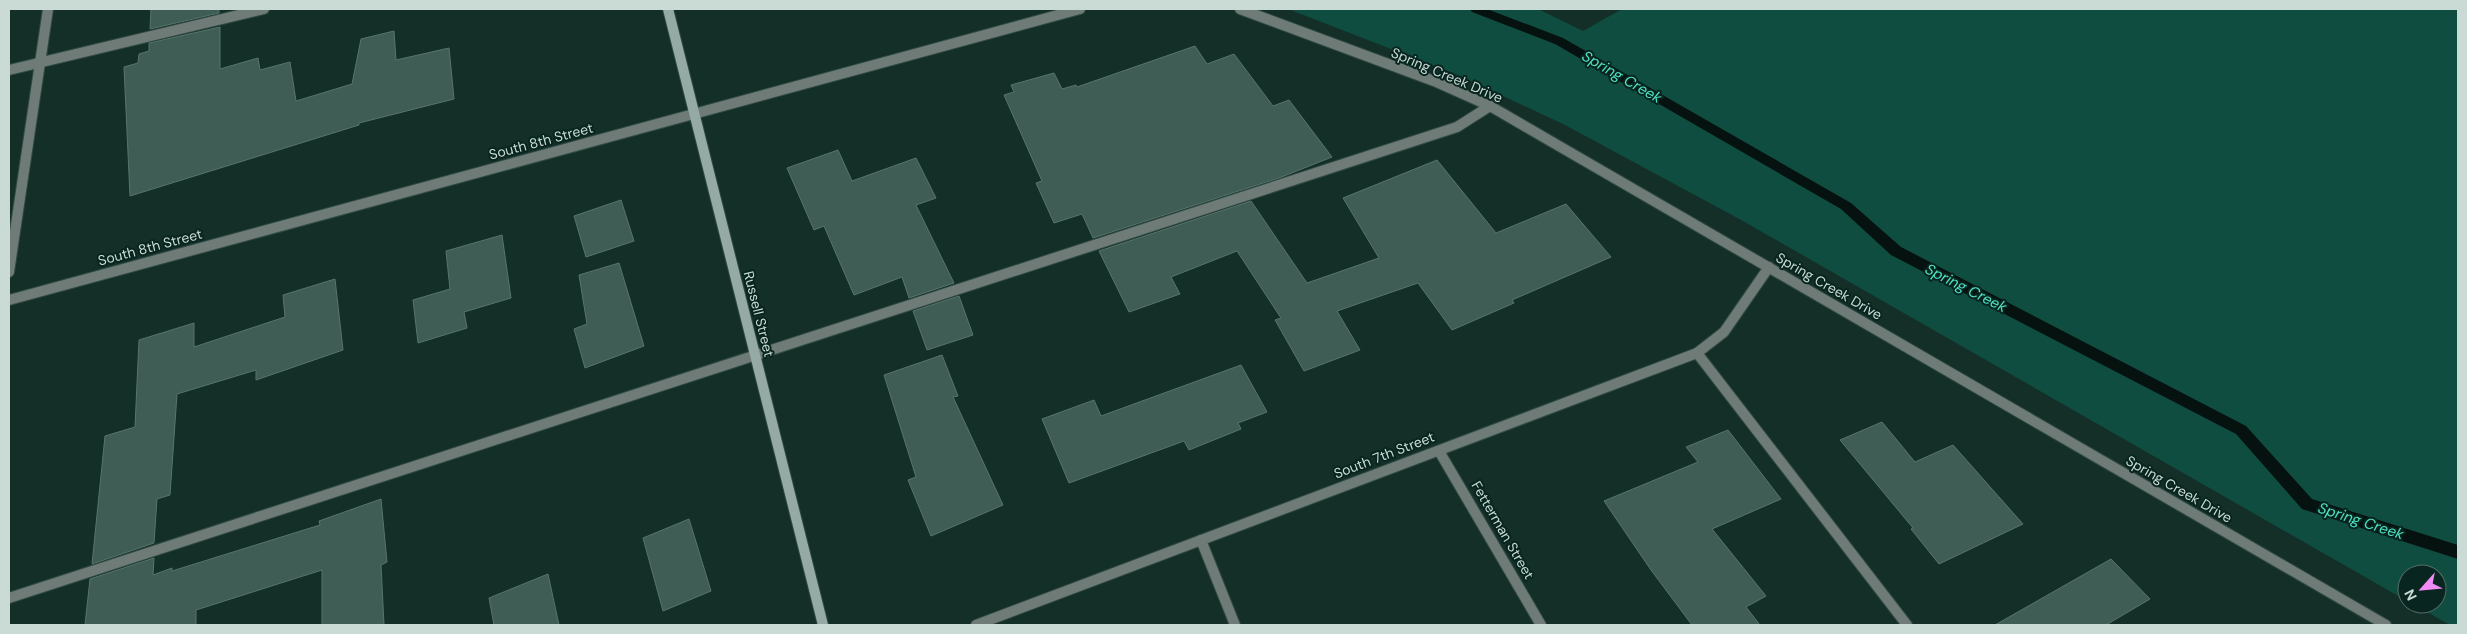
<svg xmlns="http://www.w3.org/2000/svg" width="2467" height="634" viewBox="0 0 2467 634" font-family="'DM Sans',sans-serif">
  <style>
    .green { fill: #0f4d41 }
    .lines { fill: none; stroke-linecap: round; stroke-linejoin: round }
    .stream { fill: #06120f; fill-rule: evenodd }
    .building { fill: #3f5c55; stroke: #57756d }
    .lane-casing { stroke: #304a44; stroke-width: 12 }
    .street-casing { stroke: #304a44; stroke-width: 12 }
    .secondary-casing { stroke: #304a44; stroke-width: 12 }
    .lane { stroke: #6e7b77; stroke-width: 10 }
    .street { stroke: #6e7b77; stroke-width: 10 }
    .secondary { stroke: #95aaa4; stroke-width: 10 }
    .labels { text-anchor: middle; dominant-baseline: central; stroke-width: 4; stroke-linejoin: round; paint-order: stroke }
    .street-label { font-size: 14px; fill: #cadad5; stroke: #08251f }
    .water-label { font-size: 15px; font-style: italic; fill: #50e1c3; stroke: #08251f }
  </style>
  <rect width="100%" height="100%" fill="#132f28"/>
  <path class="green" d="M 1288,9 L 1538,9 L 1583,31 L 1622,9 L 2458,9 L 2458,625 L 2450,625 L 2413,604 L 2437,604 L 2437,574 L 2407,574 L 2407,601 L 1743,221 L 1565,125 L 1458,75 Z"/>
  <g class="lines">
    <path class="stream" d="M 1470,9 L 1487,9 L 1563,38 L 1851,203 L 1901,247 L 2246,426 L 2312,499 L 2458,545 L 2458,559 L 2302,509 L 2236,434 L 1891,255 L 1841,209 L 1555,44 L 1472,12 Z"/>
  </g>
  <g class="building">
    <path d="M 151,9 L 219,9 L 219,13 L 150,29 Z"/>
    <path d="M 220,27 L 220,69 L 258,58 L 260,70 L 290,62 L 296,101 L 352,84 L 361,39 L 394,31 L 396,60 L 449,48 L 454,99 L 359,123 L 359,125 L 130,196 L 124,67 L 138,63 L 139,54 L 149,51 L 149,43 Z"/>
    <path d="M 1195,46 L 1207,64 L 1234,54 L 1273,106 L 1289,100 L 1332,157 L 1279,178 L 1093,238 L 1082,214 L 1054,223 L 1036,183 L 1042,181 L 1004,95 L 1014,92 L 1011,85 L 1054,73 L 1062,89 L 1076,85 L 1077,87 Z"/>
    <path d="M 838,150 L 852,181 L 916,158 L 936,198 L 916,205 L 954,283 L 909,298 L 902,277 L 854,295 L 824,226 L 814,230 L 787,168 Z"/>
    <path d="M 1437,160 L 1496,233 L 1566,204 L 1611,257 L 1512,300 L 1514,303 L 1452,330 L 1418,283 L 1337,311 L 1360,350 L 1304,371 L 1275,320 L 1281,318 L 1237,251 L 1171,277 L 1180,294 L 1129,312 L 1099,251 L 1251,201 L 1307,283 L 1379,258 L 1343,198 Z"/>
    <path d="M 621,200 L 634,241 L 586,257 L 574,216 Z"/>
    <path d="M 502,235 L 511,298 L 464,312 L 467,328 L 418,343 L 413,300 L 450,289 L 446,251 Z"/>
    <path d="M 619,263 L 644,346 L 585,368 L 574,329 L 587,324 L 579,275 Z"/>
    <path d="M 335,279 L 343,350 L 256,380 L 256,370 L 177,394 L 170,495 L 157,499 L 154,543 L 92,564 L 105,436 L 135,427 L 139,340 L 194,323 L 194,347 L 285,317 L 283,295 Z"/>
    <path d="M 959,296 L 973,335 L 927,350 L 913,311 Z"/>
    <path d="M 942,355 L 958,396 L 953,397 L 1003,505 L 931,536 L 908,480 L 916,477 L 884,375 Z"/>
    <path d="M 1241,365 L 1267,412 L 1238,423 L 1241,429 L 1189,450 L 1184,441 L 1069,483 L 1042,419 L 1094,400 L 1101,416 Z"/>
    <path d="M 1882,422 L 1915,462 L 1953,445 L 2023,524 L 1939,564 L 1911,529 L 1913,528 L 1840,440 Z"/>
    <path d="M 1728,430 L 1781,499 L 1712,529 L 1766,596 L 1746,607 L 1760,625 L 1692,625 L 1651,570 L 1604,501 L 1698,462 L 1686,447 Z"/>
    <path d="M 381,499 L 387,562 L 381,565 L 384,625 L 322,625 L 322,570 L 196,610 L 196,625 L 85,625 L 90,579 L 154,558 L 153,575 L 172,568 L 172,571 L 320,525 L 319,521 Z"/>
    <path d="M 689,519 L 711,591 L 663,611 L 643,538 Z"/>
    <path d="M 2111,559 L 2150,599 L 2106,625 L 1995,625 Z"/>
    <path d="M 548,574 L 559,625 L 494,625 L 489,598 Z"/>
  </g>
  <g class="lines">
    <defs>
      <g id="lane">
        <path d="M 9,70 L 264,9"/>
        <path d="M 1697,353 L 1907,625"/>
        <path d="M 1201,540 L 1235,625"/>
        <path d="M 9,598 L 1457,127 L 1490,106"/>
      </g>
      <g id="street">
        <path d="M 1240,9 L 1434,81 L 1490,106 L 2386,625"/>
        <path d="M 9,272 L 48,9"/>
        <path d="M 9,300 L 1080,9"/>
        <path d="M 1439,451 L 1541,625"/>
        <path d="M 976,625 L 1697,353 L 1724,332 L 1769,267"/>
      </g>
      <path id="secondary" d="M 668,9 L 823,625"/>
    </defs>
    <use href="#lane" class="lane-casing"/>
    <use href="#street" class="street-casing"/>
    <use href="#secondary" class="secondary-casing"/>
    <use href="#lane" class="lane"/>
    <use href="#street" class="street"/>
    <use href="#secondary" class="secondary"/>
  </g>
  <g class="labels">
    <g class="street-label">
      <text transform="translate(1447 75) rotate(23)">Spring Creek Drive</text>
      <text transform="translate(541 141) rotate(-15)">South 8th Street</text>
      <text transform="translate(150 247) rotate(-15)">South 8th Street</text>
      <text transform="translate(1829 286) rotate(30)">Spring Creek Drive</text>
      <text transform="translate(759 314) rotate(76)">Russell Street</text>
      <text transform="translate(1384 455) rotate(-21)">South 7th Street</text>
      <text transform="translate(2179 489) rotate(30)">Spring Creek Drive</text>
      <text transform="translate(1503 530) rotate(60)">Fetterman Street</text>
    </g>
    <g class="water-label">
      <text transform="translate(1622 77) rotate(30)">Spring Creek</text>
      <text transform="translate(1966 288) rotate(27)">Spring Creek</text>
      <text transform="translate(2361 521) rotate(18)">Spring Creek</text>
    </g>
  </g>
  <rect width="2467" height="634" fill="none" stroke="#cadad5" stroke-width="20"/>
  <g transform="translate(2422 589) rotate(243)"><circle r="24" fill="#08251f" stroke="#566d68"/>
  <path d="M0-4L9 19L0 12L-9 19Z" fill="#f18af4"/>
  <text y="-8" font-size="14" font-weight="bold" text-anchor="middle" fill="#cadad5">N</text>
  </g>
</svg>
